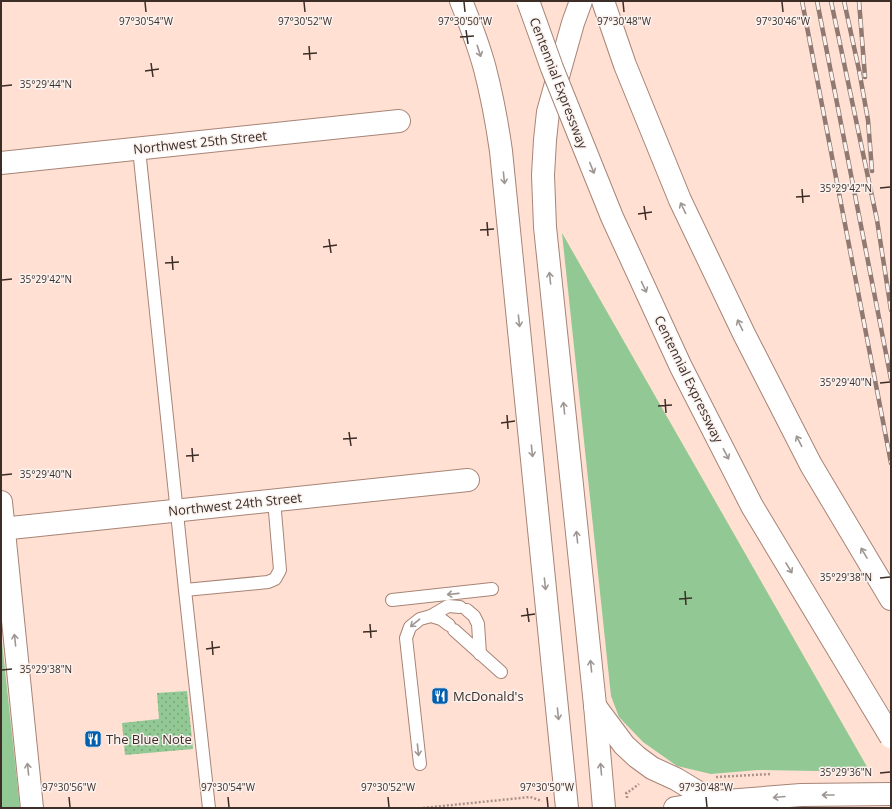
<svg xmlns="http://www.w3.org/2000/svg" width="892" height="809" viewBox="0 0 892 809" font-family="'Open Sans',sans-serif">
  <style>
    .grass { fill: #91c894 }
    .park { fill: url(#park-dots) }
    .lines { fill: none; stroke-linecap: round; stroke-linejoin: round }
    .service-casing { stroke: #a78476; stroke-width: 14 }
    .minor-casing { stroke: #a78476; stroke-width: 24 }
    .tertiary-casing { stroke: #a78476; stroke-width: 24 }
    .primary-casing { stroke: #a78476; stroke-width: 24 }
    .motorway-casing { stroke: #a78476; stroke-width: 24 }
    .path { stroke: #ac9389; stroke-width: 2.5; stroke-dasharray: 2 2; stroke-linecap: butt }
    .service { stroke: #fff; stroke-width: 12 }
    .minor { stroke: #fff; stroke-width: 22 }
    .tertiary { stroke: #fff; stroke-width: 22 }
    .primary { stroke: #fff; stroke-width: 22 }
    .motorway { stroke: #fff; stroke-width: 22 }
    .rail-casing { stroke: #8f7970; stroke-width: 4.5 }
    .rail { stroke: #faf2ef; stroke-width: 3; stroke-dasharray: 9; stroke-linecap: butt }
    .motorway-bridge-casing { stroke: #a78476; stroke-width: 24; stroke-linecap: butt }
    .motorway-bridge { stroke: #fff; stroke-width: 22 }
    .oneway { stroke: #9e9693 }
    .ticks { fill: none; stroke: #3c2d27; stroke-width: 1.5 }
    .labels { text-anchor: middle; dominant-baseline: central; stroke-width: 3; stroke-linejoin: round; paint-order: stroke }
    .street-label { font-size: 13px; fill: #3c2d27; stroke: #faf2ef }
    .poi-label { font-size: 13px; fill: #3c2d27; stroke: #faf2ef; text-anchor: start }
    .ticks-label { font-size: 10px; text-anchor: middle; fill: #3c2d27; stroke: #faf2ef; stroke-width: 3; stroke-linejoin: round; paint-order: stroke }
  </style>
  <defs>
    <pattern id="park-dots" width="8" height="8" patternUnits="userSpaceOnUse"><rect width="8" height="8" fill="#91c894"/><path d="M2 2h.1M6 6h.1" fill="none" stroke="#78a379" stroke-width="1.8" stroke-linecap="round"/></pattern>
  </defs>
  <rect width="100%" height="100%" fill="#ffe0d3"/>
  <g class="grass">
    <path d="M 562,233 L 870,772 L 758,770 L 711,774 L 677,766 L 643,742 L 619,717 L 611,696 Z"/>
    <path d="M 1,633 L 20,808 L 1,808 Z"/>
  </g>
  <path class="park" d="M 187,691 L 193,749 L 125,755 L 122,723 L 159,719 L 157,693 Z"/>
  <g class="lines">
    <defs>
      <g id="service">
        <path d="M 139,149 L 185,590 L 209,808"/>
        <path d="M 185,590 L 268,582 L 275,579 L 280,570 L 274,500"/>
        <path d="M 392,600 L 492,589"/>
        <path d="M 467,610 L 474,616 L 478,624 L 480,654"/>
        <path d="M 431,616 L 448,606 L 460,607"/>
        <path d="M 454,630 L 501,672"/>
        <path d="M 420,764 L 406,638 L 410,627 L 420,619 L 431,616 L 441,619 L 449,625"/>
      </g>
      <g id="minor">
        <path d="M 1,163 L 399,121"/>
        <path d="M 1,529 L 468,480"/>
      </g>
      <path id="tertiary" d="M 1,502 L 32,808"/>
      <path id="primary" d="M 675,808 L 714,802 L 801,795 L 891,794"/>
      <g id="motorway">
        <path d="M 461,1 C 470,23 479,46 485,69 C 492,96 497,123 501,151 L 567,808"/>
        <path d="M 581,1 L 573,23 L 548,112 L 545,140 L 543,175 L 545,227 L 595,705 L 604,808"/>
        <path d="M 603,1 L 625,65 L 680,200 L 744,334 L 811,465 L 891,599"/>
        <path d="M 595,706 L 624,745 L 637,757 L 652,768 L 676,779 L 714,802"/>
      </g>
    </defs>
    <use href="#service" class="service-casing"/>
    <use href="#minor" class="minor-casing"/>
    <use href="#tertiary" class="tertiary-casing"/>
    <use href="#primary" class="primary-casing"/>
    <use href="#motorway" class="motorway-casing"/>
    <g class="path">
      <path d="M 716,777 L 771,774"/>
      <path d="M 625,793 L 627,793 L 639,784"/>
      <path d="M 627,798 L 627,793"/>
      <path d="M 423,808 L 530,797 L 542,801"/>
    </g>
    <use href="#service" class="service"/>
    <use href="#minor" class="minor"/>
    <use href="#tertiary" class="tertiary"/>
    <use href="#primary" class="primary"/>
    <use href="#motorway" class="motorway"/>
    <defs>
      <g id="rail">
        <path d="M 802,1 L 891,463"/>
        <path d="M 817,1 L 891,379"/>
        <path d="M 831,1 L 877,220 L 891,310"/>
        <path d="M 844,1 L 859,70 L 868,120 L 872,171"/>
        <path d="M 859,1 L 865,77"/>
      </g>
    </defs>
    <use href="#rail" class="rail-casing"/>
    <use href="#rail" class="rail"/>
    <defs>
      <path id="motorway-bridge" d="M 528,1 L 552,68 L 612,217 L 681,367 L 752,506 L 891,737"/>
    </defs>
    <use href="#motorway-bridge" class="motorway-bridge-casing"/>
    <use href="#motorway-bridge" class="motorway-bridge"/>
  </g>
  <defs><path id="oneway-shaft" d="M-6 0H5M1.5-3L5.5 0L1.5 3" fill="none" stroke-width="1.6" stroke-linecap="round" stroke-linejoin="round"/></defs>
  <g class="oneway">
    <use href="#oneway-shaft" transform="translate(479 51) rotate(72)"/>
    <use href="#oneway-shaft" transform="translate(592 168) rotate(68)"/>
    <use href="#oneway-shaft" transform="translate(504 178) rotate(84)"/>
    <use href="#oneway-shaft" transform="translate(683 208) rotate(-116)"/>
    <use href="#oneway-shaft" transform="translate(550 278) rotate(-96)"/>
    <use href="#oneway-shaft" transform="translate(644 287) rotate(65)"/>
    <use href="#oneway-shaft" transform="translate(519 321) rotate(84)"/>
    <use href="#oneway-shaft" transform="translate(740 325) rotate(-116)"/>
    <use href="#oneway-shaft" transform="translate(564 408) rotate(-96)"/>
    <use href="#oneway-shaft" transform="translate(799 441) rotate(-117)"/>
    <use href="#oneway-shaft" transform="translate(532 451) rotate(84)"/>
    <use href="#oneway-shaft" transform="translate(726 454) rotate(63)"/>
    <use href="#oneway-shaft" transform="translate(577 537) rotate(-96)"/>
    <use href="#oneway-shaft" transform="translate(864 553) rotate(-121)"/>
    <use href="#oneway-shaft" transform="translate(789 568) rotate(59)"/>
    <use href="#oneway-shaft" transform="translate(545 584) rotate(84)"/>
    <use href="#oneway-shaft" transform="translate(453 594) rotate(174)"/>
    <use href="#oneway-shaft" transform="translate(415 623) rotate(141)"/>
    <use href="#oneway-shaft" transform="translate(15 640) rotate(-96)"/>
    <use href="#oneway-shaft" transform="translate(591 666) rotate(-96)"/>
    <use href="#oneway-shaft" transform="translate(558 714) rotate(84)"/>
    <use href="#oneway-shaft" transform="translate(418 750) rotate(84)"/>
    <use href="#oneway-shaft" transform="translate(28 769) rotate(-96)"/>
    <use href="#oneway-shaft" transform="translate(601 769) rotate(-95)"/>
    <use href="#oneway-shaft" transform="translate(828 795) rotate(-180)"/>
    <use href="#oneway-shaft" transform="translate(779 797) rotate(175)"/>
  </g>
  <path class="ticks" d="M 145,2 L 146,12M 304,2 L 305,12M 464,2 L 465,12M 623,2 L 624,12M 782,2 L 783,12M 466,30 L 468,44M 460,37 L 474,36M 309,46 L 310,60M 303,54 L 317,53M 151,63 L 153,77M 145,71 L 159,69M 2,86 L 12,85M 880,188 L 890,187M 802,189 L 803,203M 796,197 L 810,196M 644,206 L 646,220M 638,214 L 652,212M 487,222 L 488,236M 480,230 L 494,229M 329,239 L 331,253M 323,247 L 337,245M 172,256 L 173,270M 165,263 L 179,262M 2,280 L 12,279M 880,383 L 890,382M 665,399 L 666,413M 658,406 L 672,405M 507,415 L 508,429M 501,423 L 515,421M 349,432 L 351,446M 343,439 L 357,438M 192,448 L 193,462M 186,456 L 199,455M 2,475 L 12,474M 880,578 L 890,577M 685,591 L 686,605M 679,599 L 692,598M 527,608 L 529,622M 521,616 L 535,614M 370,624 L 371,638M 363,632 L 377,631M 212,641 L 213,655M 206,649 L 220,647M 2,670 L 12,669M 880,773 L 890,772M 69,797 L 70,807M 228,797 L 229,807M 388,797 L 389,807M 547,797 L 548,807M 706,797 L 707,807"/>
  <defs>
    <symbol id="restaurant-square" viewBox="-11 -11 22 22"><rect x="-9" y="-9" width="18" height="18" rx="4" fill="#035eac" stroke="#faf2ef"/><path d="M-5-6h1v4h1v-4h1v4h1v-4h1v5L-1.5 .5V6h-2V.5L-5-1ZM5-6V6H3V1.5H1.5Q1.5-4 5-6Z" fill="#fff"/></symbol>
  </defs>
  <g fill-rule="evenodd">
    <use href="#restaurant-square" x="430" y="686" width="20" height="20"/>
    <use href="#restaurant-square" x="83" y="729" width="20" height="20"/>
  </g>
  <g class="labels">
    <g class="street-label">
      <text transform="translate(559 83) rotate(69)">Centennial Expressway</text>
      <text transform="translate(200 142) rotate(-6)">Northwest 25th Street</text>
      <text transform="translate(689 379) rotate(64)">Centennial Expressway</text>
      <text transform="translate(235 504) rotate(-6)">Northwest 24th Street</text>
    </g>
    <g class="poi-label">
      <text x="453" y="696">McDonald's</text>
      <text x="106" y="739">The Blue Note</text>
    </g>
  </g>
  <g class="ticks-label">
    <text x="146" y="25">97°30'54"W</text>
    <text x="305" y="25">97°30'52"W</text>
    <text x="465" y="25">97°30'50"W</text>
    <text x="624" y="25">97°30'48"W</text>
    <text x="783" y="25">97°30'46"W</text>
    <text x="46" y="88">35°29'44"N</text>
    <text x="846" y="192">35°29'42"N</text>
    <text x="46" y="283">35°29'42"N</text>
    <text x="846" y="386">35°29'40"N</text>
    <text x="46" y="478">35°29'40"N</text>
    <text x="846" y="581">35°29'38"N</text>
    <text x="46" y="673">35°29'38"N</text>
    <text x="846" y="776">35°29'36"N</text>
    <text x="69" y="791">97°30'56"W</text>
    <text x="228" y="791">97°30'54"W</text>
    <text x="388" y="791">97°30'52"W</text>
    <text x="547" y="791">97°30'50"W</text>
    <text x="706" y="791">97°30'48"W</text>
  </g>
  <rect width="892" height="809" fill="none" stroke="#3c2d27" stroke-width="4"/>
</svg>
